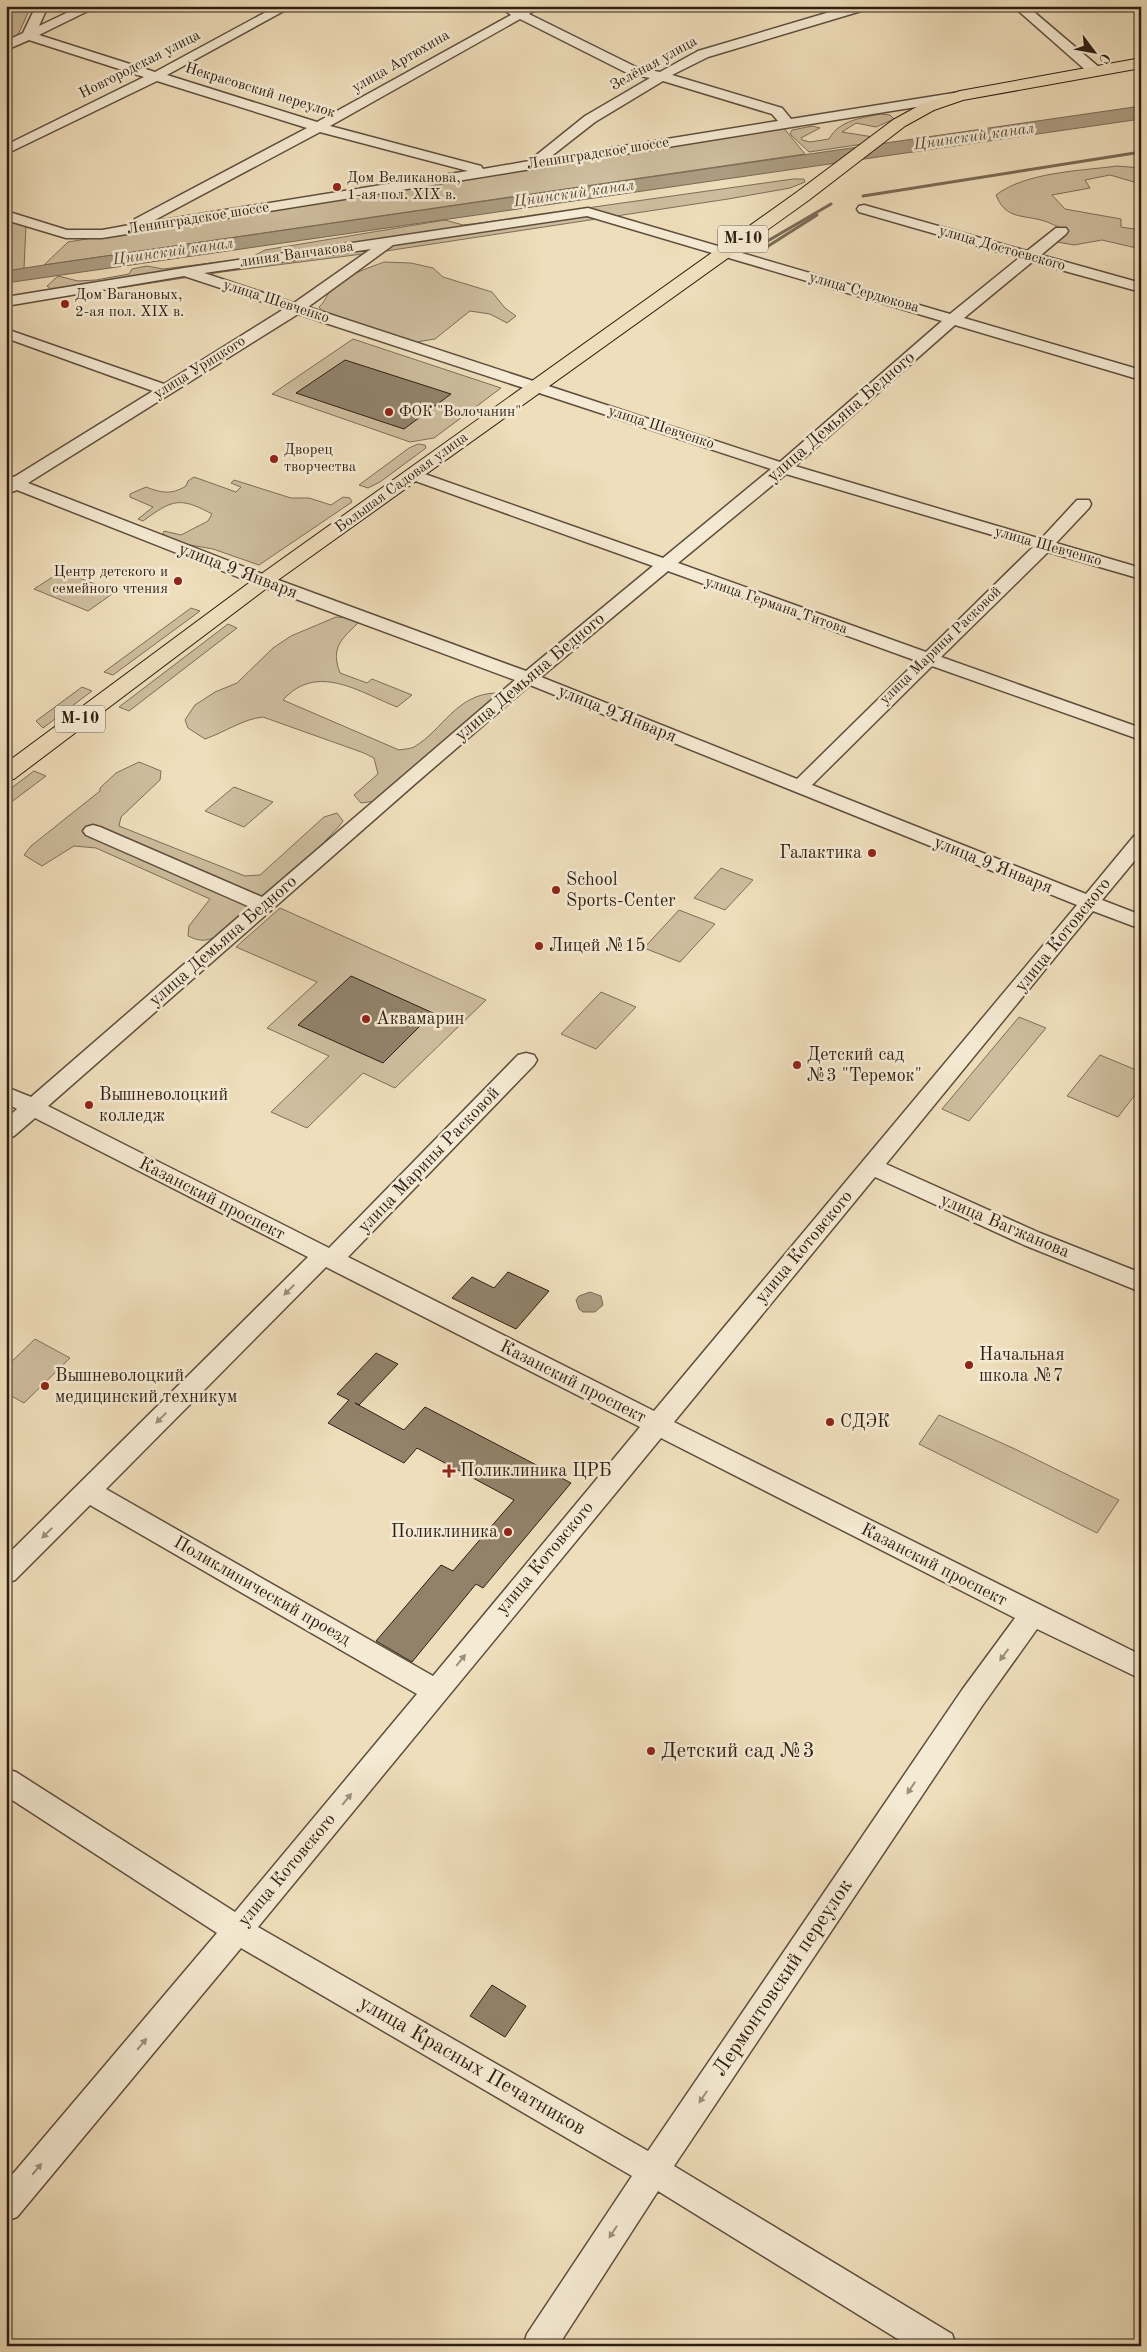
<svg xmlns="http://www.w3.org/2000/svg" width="1147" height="2352" viewBox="0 0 1147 2352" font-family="'Old Standard TT',serif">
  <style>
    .green { fill: #cebd9e; stroke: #7e6e58 }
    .water { fill: #ad9d82; stroke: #7a6a56 }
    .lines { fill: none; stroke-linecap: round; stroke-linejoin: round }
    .stream { stroke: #7a6a56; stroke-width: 3 }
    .building { fill: #92826a; stroke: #2d1e13 }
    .minor-casing { stroke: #5e4e3d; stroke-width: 3 }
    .highway-casing { stroke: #2d1e13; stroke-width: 2 }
    .minor { fill: #f5ead3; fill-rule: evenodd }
    .highway { fill: #efdebb; fill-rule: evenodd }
    .oneway { fill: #9b8e7d }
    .poi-dot { fill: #8f2418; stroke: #f5ead3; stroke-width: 2 }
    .labels { text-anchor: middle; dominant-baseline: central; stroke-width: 5; stroke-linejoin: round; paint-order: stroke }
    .far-street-label { font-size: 15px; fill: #2d1e13; stroke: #f5ead3 }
    .far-poi-label { font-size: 15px; fill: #2d1e13; stroke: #f5ead3; text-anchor: start }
    .far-water-label { font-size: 16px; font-style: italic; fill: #5a4a3a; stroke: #f5ead3 }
    .shield { fill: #f5ead3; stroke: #695b4d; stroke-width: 1 }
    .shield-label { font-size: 16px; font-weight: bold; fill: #2d1e13 }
    .street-label { font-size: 18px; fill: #2d1e13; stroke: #f5ead3 }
    .poi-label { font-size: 18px; fill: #2d1e13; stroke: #f5ead3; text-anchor: start }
    .near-poi-label { font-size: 21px; fill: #2d1e13; stroke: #f5ead3; text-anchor: start }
    .near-street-label { font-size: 21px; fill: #2d1e13; stroke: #f5ead3 }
  </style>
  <rect width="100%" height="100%" fill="#efdebb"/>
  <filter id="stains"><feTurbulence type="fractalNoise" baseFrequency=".004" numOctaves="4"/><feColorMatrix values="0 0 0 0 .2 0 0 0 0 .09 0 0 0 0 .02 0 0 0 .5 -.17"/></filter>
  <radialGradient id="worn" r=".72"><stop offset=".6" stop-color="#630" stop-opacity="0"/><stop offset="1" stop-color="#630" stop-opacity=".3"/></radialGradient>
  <g class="green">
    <path d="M 6,6 L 31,6 L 18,35 L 6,41 Z"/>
    <path d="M 881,114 L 890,115 L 894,119 L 876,127 L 856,123 L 842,132 L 873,137 L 863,144 L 809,152 L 790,134 L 792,130 L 813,126 L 820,128 L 801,138 L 802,140 L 810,142 L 829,139 C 839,120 862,118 881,114 Z"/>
    <path d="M 782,126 L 805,154 L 44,265 L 68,242 Z"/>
    <path d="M 1117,166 L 1141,168 L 1141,184 L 1110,175 L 1085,180 L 1090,188 L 1052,195 L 1065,209 L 1121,219 L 1121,227 L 1141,230 L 1141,249 L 1102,240 L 1074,245 L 1057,242 L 1066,231 C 1058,227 1049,222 1041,220 C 1020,215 1005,218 996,195 C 1026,172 1080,171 1117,166 Z"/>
    <path d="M 793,179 L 804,179 L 805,182 L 790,188 L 728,199 L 386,251 L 222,272 L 68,296 L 55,292 L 47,286 L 58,276 L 78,281 L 96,280 L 129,274 L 132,269 L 147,266 L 163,269 L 250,258 L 265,250 L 445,220 L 463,225 L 480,223 Z"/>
    <path d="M 6,218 L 26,225 L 24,269 L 6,271 Z"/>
    <path d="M 384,262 L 411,263 L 433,268 L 443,277 L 492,292 L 505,308 L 516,316 L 507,323 L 490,314 L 470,311 L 435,339 L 410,343 L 326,316 L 319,307 C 326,301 327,293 333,288 C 348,274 366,269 384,262 Z"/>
    <path d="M 353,339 L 501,388 L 434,438 L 410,442 L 272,394 Z"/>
    <path d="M 418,444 L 425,445 L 426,448 L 380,482 L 368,488 L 359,485 L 409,448 Z"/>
    <path d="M 194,477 L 236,492 L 241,487 L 231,483 L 234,480 L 291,498 L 309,498 L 331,505 L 343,497 L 350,498 L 352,502 L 259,565 L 213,549 L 184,544 L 162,536 L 164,531 L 181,535 L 208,521 L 212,514 C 179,496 172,500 143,521 L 138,519 L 153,507 L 130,497 L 130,494 L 146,487 C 162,493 171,495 186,486 L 188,481 Z"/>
    <path d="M 62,571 L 115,592 L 88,611 L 34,589 Z"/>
    <path d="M 191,608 L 200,611 L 113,675 L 104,672 Z"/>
    <path d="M 336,617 L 349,618 L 359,622 C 342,639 330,647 340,673 L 367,683 L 372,679 L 412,695 L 397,707 C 359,692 317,662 283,700 L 399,750 C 404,749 410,749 414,747 C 443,730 456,694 496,693 L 497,700 L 375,801 L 361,803 L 354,795 L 378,774 L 374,758 L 364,753 L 263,717 C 243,719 225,732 205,739 L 188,728 L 185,720 L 195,705 L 215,692 L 237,683 L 273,648 L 291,636 Z"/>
    <path d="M 228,624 L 237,628 L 129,711 L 119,707 Z"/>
    <path d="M 82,687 L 92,691 L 43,728 L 36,721 Z"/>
    <path d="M 139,762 L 161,771 L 160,780 L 121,817 L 119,826 L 245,876 L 260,875 L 324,817 L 337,813 L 343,821 C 334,836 228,934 213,938 C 203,942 197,940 188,936 L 189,926 L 210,899 L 96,848 L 74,846 L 42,866 L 24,855 L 31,846 L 100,791 L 100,788 L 116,773 Z"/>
    <path d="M 34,771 L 46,776 L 6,806 L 6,792 Z"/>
    <path d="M 234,787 L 273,802 L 244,827 L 205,811 Z"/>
    <path d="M 721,868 L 753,880 L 725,910 L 694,898 Z"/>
    <path d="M 280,908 L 486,1000 L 395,1088 L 363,1073 L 307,1128 L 271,1112 L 329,1056 L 267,1028 L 317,982 L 236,947 Z"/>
    <path d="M 679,910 L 715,924 L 680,962 L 644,948 Z"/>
    <path d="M 601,992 L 636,1007 L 596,1049 L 561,1034 Z"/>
    <path d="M 1019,1017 L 1046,1028 L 969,1121 L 942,1109 Z"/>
    <path d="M 1100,1055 L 1141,1072 L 1141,1087 L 1118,1117 L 1067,1096 Z"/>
    <path d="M 35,1339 L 70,1358 L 24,1403 L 6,1393 L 6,1367 Z"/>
    <path d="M 939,1415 L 1015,1449 L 1119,1500 L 1097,1533 L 919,1444 Z"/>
  </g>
  <g class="water">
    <path d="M 1141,106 L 1141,119 L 6,283 L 6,271 L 44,265 Z"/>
    <path d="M 590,1292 L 601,1296 L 603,1305 L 595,1312 L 583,1312 L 579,1309 L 576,1300 L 579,1296 Z"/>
  </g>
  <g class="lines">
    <g class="stream">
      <path d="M 863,196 L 1141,152"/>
      <path d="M 752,250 L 831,204"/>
      <path d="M 762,250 L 817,215"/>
    </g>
  </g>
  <g class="building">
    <path d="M 345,360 L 451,394 L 404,429 L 296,393 Z"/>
    <path d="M 351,976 L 433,1013 L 383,1063 L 298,1025 Z"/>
    <path d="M 508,1272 L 549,1291 L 516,1329 L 452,1298 L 472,1277 L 494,1288 Z"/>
    <path d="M 376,1353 L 398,1364 L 359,1405 L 355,1403 L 404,1430 L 425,1407 L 571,1483 L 483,1588 L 476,1584 L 412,1662 L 376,1641 L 441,1565 L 453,1571 L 514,1500 L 417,1448 L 404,1463 L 328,1423 L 349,1400 L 337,1394 Z"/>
    <path d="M 492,1985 L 526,2006 L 505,2037 L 470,2016 Z"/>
  </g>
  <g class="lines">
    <defs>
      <g id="minor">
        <path d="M 36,6 L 48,6 L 39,26 L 81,6 L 98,6 L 39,35 L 155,72 L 277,6 L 293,6 L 167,75 L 317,122 L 511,15 L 503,9 L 505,6 L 513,6 L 520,9 L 525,6 L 541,6 L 529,14 L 638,68 L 660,72 L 698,51 L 850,6 L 870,6 L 868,9 L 708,57 L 672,75 L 782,108 L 791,119 L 960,92 L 967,96 L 960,100 L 102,238 L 66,238 L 6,220 L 6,211 L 67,230 L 102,230 L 135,224 L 133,222 L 135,219 L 307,128 L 157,81 L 6,154 L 6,145 L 144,77 L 29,40 L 6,50 L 6,41 L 23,33 ZM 520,19 L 629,74 L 650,78 L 585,116 L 529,161 L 483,169 L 481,166 L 330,126 ZM 663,81 L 772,114 L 778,121 L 549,158 L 595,122 ZM 320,132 L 468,171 L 151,222 Z"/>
        <path d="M 1013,6 L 1027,6 L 1100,68 L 1101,71 L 1100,74 L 1090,74 Z"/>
        <path d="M 864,205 L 1027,251 L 1056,228 L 1066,228 L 1068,231 L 1066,234 L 1041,255 L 1141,283 L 1141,292 L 1032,262 L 964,318 L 1141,370 L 1141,380 L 955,325 L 795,466 L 1041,539 L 1077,500 L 1089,500 L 1091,504 L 1089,508 L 1056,543 L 1141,568 L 1141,579 L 1048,552 L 941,657 L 1141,728 L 1141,740 L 932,666 L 812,785 L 1086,894 L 1134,836 L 1141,834 L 1141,853 L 1102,900 L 1141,915 L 1141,929 L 1093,911 L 886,1164 L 1040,1233 L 1141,1273 L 1141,1292 L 1024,1245 L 875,1177 L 674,1422 L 1141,1655 L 1141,1679 L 1037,1629 L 982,1706 L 674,2166 L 952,2334 L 956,2346 L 909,2346 L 658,2191 L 558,2346 L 523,2346 L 527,2334 L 632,2176 L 241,1948 L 17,2217 L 6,2221 L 6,2182 L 217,1933 L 6,1796 L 6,1769 L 16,1772 L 235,1912 L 417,1694 L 90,1505 L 15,1580 L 6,1583 L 6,1556 L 308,1257 L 35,1118 L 14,1136 L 6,1139 L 6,1119 L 17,1109 L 6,1103 L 6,1087 L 31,1097 L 250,907 L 86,835 L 83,831 L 86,827 L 93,825 L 100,827 L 262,897 L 515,680 L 258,585 L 17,490 L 6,494 L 6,475 L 14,477 L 153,391 L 6,338 L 6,329 L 164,384 L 284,309 L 184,276 L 6,306 L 6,297 L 184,268 L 588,208 L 950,314 L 1019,258 L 859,212 L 857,209 L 859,206 ZM 587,216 L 942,321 L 780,462 L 308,307 L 393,245 ZM 371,249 L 294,303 L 204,273 ZM 298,314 L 771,469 L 663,558 L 419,472 L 407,472 L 405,475 L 407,478 L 653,566 L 526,671 L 270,577 L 28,483 ZM 786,474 L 1033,547 L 926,652 L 678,563 ZM 668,571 L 917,661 L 797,779 L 541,677 ZM 530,685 L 1077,905 L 654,1411 L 348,1257 L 534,1065 L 537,1060 L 534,1055 L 526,1053 L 518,1055 L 329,1248 L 48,1106 L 416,783 ZM 326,1267 L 640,1427 L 433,1676 L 106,1489 ZM 661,1438 L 1015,1618 L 962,1690 L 648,2151 L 258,1927 Z"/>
      </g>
      <path id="highway" d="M 1141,58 L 1141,68 L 963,100 L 934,110 L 905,126 L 809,200 L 271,585 L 14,779 L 6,781 L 6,763 L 257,577 L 797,192 L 893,120 L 922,104 L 960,91 Z"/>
    </defs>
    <use href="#minor" class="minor-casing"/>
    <use href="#highway" class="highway-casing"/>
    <use href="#minor" class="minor"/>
    <use href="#highway" class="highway"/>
  </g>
  <defs><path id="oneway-solid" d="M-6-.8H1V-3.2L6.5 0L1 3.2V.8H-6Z" transform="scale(1.25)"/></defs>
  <g class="oneway">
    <use href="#oneway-solid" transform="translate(289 1290) rotate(135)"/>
    <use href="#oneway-solid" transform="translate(161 1418) rotate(135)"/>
    <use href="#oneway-solid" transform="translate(47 1533) rotate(135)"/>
    <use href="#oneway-solid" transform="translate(1004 1655) rotate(126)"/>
    <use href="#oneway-solid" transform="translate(461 1660) rotate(-51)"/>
    <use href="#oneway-solid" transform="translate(911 1788) rotate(124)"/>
    <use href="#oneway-solid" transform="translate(347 1799) rotate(-51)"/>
    <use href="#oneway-solid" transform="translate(142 2044) rotate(-50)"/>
    <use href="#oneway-solid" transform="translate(703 2097) rotate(124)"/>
    <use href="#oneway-solid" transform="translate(37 2169) rotate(-50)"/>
    <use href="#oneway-solid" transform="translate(613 2232) rotate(123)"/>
  </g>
  <g class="poi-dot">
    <circle cx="337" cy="187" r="5"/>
    <circle cx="65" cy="304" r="5"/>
    <circle cx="389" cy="412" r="5"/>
    <circle cx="274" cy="459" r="5"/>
    <circle cx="178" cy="581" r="5"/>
    <circle cx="872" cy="853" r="5"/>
    <circle cx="556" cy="890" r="5"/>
    <circle cx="539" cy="946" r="5"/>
    <circle cx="366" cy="1019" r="5"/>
    <circle cx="797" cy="1065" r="5"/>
    <circle cx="89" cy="1105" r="5"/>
    <circle cx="969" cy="1365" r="5"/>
    <circle cx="45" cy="1386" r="5"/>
    <circle cx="830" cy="1422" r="5"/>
    <path d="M446.5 1463.5h5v5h5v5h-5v5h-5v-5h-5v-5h5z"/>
    <circle cx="508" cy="1532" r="5"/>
    <circle cx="651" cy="1751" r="5"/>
  </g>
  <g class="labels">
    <g class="far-street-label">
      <text transform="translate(401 62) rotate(-30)">улица Артюхина</text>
      <text transform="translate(654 64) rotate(-29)">Зелёная улица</text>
      <text transform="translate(140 65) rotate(-27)">Новгородская улица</text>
      <text transform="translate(260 91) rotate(17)">Некрасовский переулок</text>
      <text transform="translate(598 154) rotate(-9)">Ленинградское шоссе</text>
      <text transform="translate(198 219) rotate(-9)">Ленинградское шоссе</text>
      <text transform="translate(1002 249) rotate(16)">улица Достоевского</text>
      <text transform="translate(297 255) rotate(-8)">линия Ванчакова</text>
      <text transform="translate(864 293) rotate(16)">улица Сердюкова</text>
      <text transform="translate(276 302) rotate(18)">улица Шевченко</text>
      <text transform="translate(200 368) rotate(-32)">улица Урицкого</text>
      <text transform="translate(661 428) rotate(18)">улица Шевченко</text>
      <text transform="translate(402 483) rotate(-36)">Большая Садовая улица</text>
      <text transform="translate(1048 547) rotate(16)">улица Шевченко</text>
      <text transform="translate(776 606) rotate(19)">улица Германа Титова</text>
      <text transform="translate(941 646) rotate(-44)">улица Марины Расковой</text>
    </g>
    <g class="far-poi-label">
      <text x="347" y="178">Дом Великанова,<tspan x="347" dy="17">1-ая пол. XIX в.</tspan></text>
      <text x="75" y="295">Дом Вагановых,<tspan x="75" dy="17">2-ая пол. XIX в.</tspan></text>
      <text x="399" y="412">ФОК "Волочанин"</text>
      <text x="284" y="450">Дворец<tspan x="284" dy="17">творчества</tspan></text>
      <text x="168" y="572" text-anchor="end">Центр детского и<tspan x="168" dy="17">семейного чтения</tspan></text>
    </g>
    <g class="far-water-label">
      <text transform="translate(974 137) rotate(-8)">Цнинский канал</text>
      <text transform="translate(574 194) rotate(-8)">Цнинский канал</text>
      <text transform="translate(173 252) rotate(-8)">Цнинский канал</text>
    </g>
    <g class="shield">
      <rect x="718" y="225.5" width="50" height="27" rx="4"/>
      <rect x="55" y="705.5" width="50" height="27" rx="4"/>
    </g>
    <g class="shield-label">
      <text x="743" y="239">М-10</text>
      <text x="80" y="719">М-10</text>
    </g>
    <g class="street-label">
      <text transform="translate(841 417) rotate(-41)">улица Демьяна Бедного</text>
      <text transform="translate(238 571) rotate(21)">улица 9 Января</text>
      <text transform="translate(530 677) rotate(-40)">улица Демьяна Бедного</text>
      <text transform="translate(617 714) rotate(22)">улица 9 Января</text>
      <text transform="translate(993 865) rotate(22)">улица 9 Января</text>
      <text transform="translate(1063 935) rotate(-51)">улица Котовского</text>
      <text transform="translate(223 941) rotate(-41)">улица Демьяна Бедного</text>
      <text transform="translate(429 1160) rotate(-46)">улица Марины Расковой</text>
      <text transform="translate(212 1199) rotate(27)">Казанский проспект</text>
      <text transform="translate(1005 1226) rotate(23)">улица Вагжанова</text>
      <text transform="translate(804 1247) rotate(-50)">улица Котовского</text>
      <text transform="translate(573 1382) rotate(27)">Казанский проспект</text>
      <text transform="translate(545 1558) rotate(-50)">улица Котовского</text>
      <text transform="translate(934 1565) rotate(27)">Казанский проспект</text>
      <text transform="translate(262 1591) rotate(30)">Поликлинический проезд</text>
      <text transform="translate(287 1870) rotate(-50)">улица Котовского</text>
    </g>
    <g class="poi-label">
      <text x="862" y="853" text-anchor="end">Галактика</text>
      <text x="566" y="880">School<tspan x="566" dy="21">Sports-Center</tspan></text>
      <text x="549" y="946">Лицей №15</text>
      <text x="376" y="1019">Аквамарин</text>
      <text x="807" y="1055">Детский сад<tspan x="807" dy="21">№3 "Теремок"</tspan></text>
      <text x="99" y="1095">Вышневолоцкий<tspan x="99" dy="21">колледж</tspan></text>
      <text x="979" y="1355">Начальная<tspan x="979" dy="21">школа №7</tspan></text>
      <text x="55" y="1376">Вышневолоцкий<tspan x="55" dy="21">медицинский техникум</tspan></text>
      <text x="840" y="1422">СДЭК</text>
      <text x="460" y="1471">Поликлиника ЦРБ</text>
      <text x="498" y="1532" text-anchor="end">Поликлиника</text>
    </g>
    <g class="near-poi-label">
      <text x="661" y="1751">Детский сад №3</text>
    </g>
    <g class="near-street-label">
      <text transform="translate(783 1978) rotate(-56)">Лермонтовский переулок</text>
      <text transform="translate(472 2066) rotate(30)">улица Красных Печатников</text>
    </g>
  </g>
  <rect width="1147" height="2352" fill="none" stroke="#efdebb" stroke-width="25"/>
  <rect x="8" y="8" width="1132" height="2337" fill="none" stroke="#2d1e13" stroke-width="2.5"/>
  <rect x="12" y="12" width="1122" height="2327" fill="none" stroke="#2d1e13"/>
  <g transform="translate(1094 52) rotate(122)" stroke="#f5ead3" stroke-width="4" paint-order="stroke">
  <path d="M0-4L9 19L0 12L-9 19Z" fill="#2d1e13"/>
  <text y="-8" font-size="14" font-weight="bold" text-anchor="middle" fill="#2d1e13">С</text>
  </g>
  <rect width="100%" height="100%" filter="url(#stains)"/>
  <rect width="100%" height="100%" fill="url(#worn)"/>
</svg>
